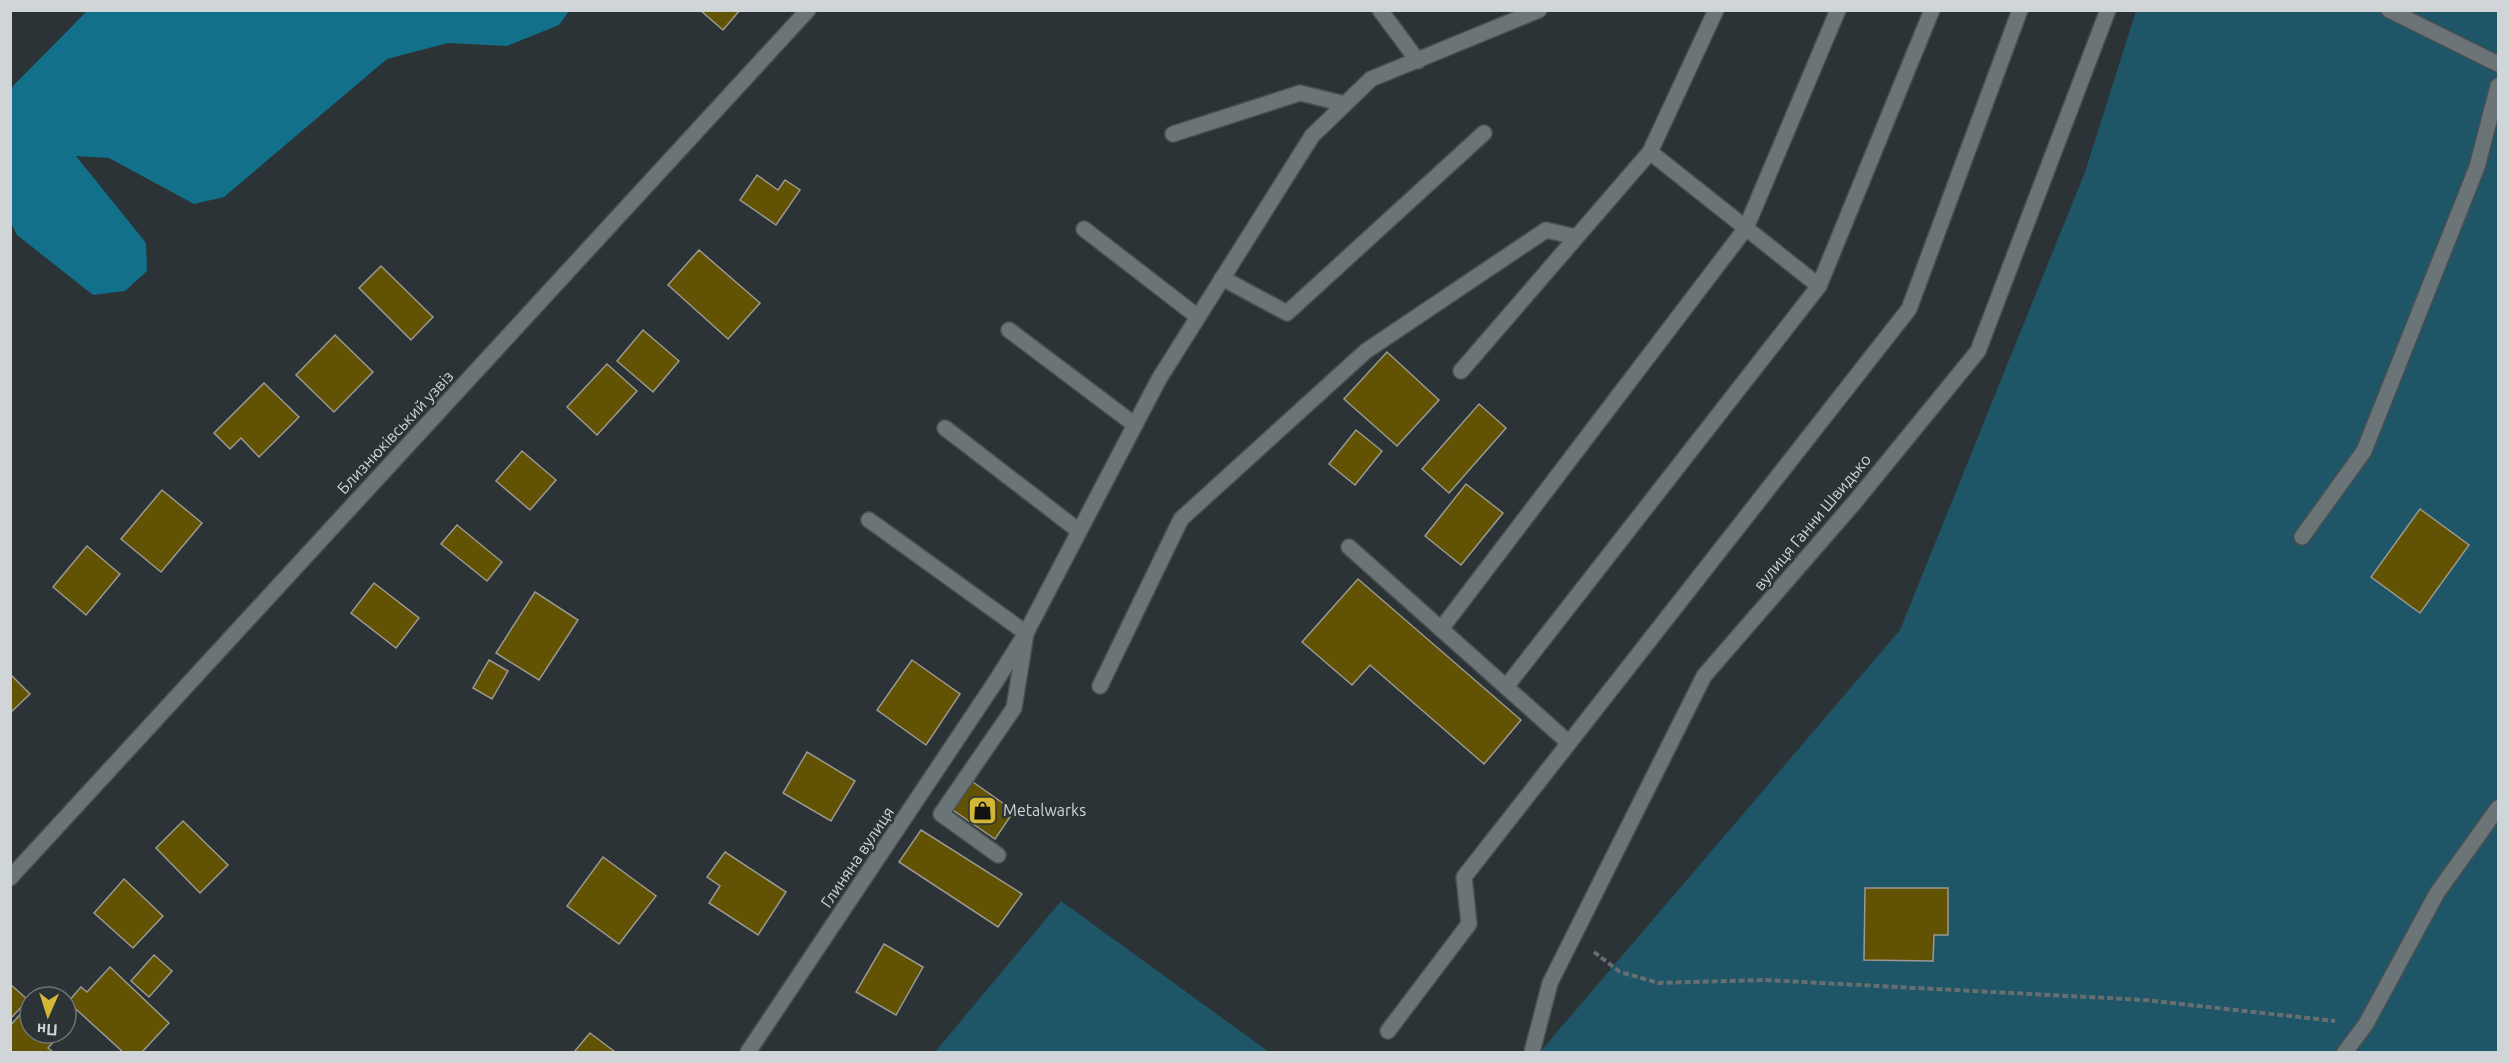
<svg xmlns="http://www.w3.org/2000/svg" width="2509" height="1063" viewBox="0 0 2509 1063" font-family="Ubuntu,sans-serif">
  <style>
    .green { fill: #1e5668 }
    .forest { fill: #12708a }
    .building { fill: #625203; stroke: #9b9991; stroke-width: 1.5 }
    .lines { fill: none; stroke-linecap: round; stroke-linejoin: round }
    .service-casing { stroke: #494f52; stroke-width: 18 }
    .minor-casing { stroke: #494f52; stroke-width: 18 }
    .tertiary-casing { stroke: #494f52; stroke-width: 18 }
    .path { stroke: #676e70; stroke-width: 4; stroke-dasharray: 6 3; stroke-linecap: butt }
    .service { stroke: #6b7477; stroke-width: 15 }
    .minor { stroke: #6b7477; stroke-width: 15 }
    .tertiary { stroke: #6b7477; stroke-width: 15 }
    .labels { text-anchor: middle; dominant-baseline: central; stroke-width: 5; stroke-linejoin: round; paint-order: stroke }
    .street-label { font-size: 16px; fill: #d0d5d7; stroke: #2b3336 }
    .poi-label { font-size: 16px; fill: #d0d5d7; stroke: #2b3336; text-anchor: start }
  </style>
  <rect width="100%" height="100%" fill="#2b3336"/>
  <g class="green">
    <path d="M 2136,11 L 2498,11 L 2498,1052 L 1540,1052 L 1900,630 L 2085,172 Z"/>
    <path d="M 1061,901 L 1269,1052 L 935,1052 Z"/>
  </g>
  <path class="forest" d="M 88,10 L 569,10 L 569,11 L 559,25 L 507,46 L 448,43 L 387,59 L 224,197 L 194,204 L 109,158 L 76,156 L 146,243 L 147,271 L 125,291 L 93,295 L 17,235 L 10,221 L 10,96 L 13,86 Z"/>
  <g class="building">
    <path d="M 700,10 L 740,10 L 723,30 Z"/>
    <path d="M 757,175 L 778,190 L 785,180 L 800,190 L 776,225 L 740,200 Z"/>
    <path d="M 699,250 L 760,303 L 728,339 L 668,285 Z"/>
    <path d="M 381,266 L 433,317 L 411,340 L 359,288 Z"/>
    <path d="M 643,330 L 679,361 L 653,392 L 617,361 Z"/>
    <path d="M 335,335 L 373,372 L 334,412 L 296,375 Z"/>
    <path d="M 1387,352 L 1439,400 L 1397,446 L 1344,399 Z"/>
    <path d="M 607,364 L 637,391 L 597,435 L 567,407 Z"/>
    <path d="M 264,383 L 299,417 L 259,457 L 241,438 L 230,449 L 214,433 Z"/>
    <path d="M 1479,404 L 1506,428 L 1449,493 L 1422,469 Z"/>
    <path d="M 1356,430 L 1382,451 L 1355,485 L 1329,464 Z"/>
    <path d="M 522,451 L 556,480 L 530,510 L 496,481 Z"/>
    <path d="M 1466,484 L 1503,513 L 1461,565 L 1425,536 Z"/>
    <path d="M 162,490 L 202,523 L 161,572 L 121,539 Z"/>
    <path d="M 2420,509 L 2469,545 L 2420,613 L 2371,577 Z"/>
    <path d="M 457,525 L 502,562 L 487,581 L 441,544 Z"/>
    <path d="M 87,546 L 120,574 L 86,615 L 53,587 Z"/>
    <path d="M 1358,579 L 1521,720 L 1484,764 L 1370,665 L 1352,685 L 1302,642 Z"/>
    <path d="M 374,583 L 419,618 L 396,648 L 351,613 Z"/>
    <path d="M 535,592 L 578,620 L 539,680 L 496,653 Z"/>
    <path d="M 489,660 L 508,671 L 492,699 L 473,688 Z"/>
    <path d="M 912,660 L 960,694 L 926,745 L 877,710 Z"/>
    <path d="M 10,674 L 30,694 L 10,713 Z"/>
    <path d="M 807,752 L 855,781 L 831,821 L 783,793 Z"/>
    <path d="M 970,780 L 1014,811 L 995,839 L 950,808 Z"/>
    <path d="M 183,821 L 228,865 L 200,893 L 156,848 Z"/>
    <path d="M 921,830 L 1022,894 L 998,927 L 899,862 Z"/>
    <path d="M 725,852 L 786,892 L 758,935 L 709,903 L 720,886 L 707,877 Z"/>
    <path d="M 603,857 L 656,896 L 619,944 L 567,906 Z"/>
    <path d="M 124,879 L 163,916 L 133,948 L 94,913 Z"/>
    <path d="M 1865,888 L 1948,888 L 1948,935 L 1934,935 L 1933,961 L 1864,960 Z"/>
    <path d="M 884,944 L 923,967 L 896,1015 L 856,992 Z"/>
    <path d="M 154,955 L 172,971 L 149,997 L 131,981 Z"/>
    <path d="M 110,967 L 169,1023 L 142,1052 L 123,1052 L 68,1002 L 81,987 L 87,992 Z"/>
    <path d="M 10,984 L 28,1000 L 11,1018 L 10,1018 Z"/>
    <path d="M 30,1003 L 30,1033 L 61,1033 L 48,1048 L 53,1052 L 10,1052 L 10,1026 Z"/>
    <path d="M 590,1033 L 615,1052 L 574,1052 Z"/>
  </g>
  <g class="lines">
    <defs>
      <g id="service">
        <path d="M 1380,10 L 1418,61"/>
        <path d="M 1173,134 L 1300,93 L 1345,104"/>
        <path d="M 1650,152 L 1819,286"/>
        <path d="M 1084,229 L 1198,317"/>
        <path d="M 1222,278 L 1287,313 L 1484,133"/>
        <path d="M 1009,330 L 1135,425"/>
        <path d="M 1461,371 L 1650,152 L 1716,10"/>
        <path d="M 945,428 L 1079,531"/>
        <path d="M 869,520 L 1026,633 L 996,681"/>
        <path d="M 2302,537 L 2364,451 L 2477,167 L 2498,86"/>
        <path d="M 1349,547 L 1569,743"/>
        <path d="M 1441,629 L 1746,228 L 1838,10"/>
        <path d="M 1100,686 L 1181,519 L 1366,351 L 1546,230 L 1576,237"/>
        <path d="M 1506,687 L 1819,286 L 1932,10"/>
        <path d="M 998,855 L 941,814 L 1014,708 L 1026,633 L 1159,379 L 1312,136 L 1371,79 L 1539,10"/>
        <path d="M 1388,1031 L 1469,924 L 1464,877 L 1909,309 L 2020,10"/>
      </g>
      <g id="minor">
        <path d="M 2389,10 L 2498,64"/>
        <path d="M 748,1052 L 996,681"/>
        <path d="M 1532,1052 L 1550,983 L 1704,676 L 1854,503 L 1978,351 L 2108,10"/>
        <path d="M 2345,1052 L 2366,1024 L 2437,893 L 2498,808"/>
      </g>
      <path id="tertiary" d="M 10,878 L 808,10"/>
    </defs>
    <use href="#service" class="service-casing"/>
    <use href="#minor" class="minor-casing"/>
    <use href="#tertiary" class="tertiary-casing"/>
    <path class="path" d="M 1594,952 L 1620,972 L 1659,983 L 1764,980 L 2145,1000 L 2335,1021"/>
    <use href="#service" class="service"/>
    <use href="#minor" class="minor"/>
    <use href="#tertiary" class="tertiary"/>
  </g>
  <defs>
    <symbol id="shop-square" viewBox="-11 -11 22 22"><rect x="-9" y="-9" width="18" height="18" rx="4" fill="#d3b635" stroke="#2b3336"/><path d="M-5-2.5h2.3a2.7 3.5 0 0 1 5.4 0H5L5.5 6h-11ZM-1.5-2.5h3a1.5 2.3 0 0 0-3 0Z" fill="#111"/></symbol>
  </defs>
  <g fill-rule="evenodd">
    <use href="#shop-square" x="966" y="794" width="33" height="33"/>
  </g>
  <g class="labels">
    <g class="street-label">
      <text transform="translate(395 432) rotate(-47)">Близнюківський узвіз</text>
      <text transform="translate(1812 522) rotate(-50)">вулиця Ганни Швидько</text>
      <text transform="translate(857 857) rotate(-56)">Глиняна вулиця</text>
    </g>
    <g class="poi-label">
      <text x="1003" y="810">Metalwarks</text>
    </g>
  </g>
  <rect width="2509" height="1063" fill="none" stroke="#d0d5d7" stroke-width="24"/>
  <g transform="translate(48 1015) rotate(183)"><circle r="28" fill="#2b3336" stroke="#6d7476" stroke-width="1.5"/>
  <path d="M0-4.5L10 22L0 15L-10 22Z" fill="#d3b635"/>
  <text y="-9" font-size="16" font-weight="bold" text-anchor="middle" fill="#d0d5d7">Пн</text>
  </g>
</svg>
